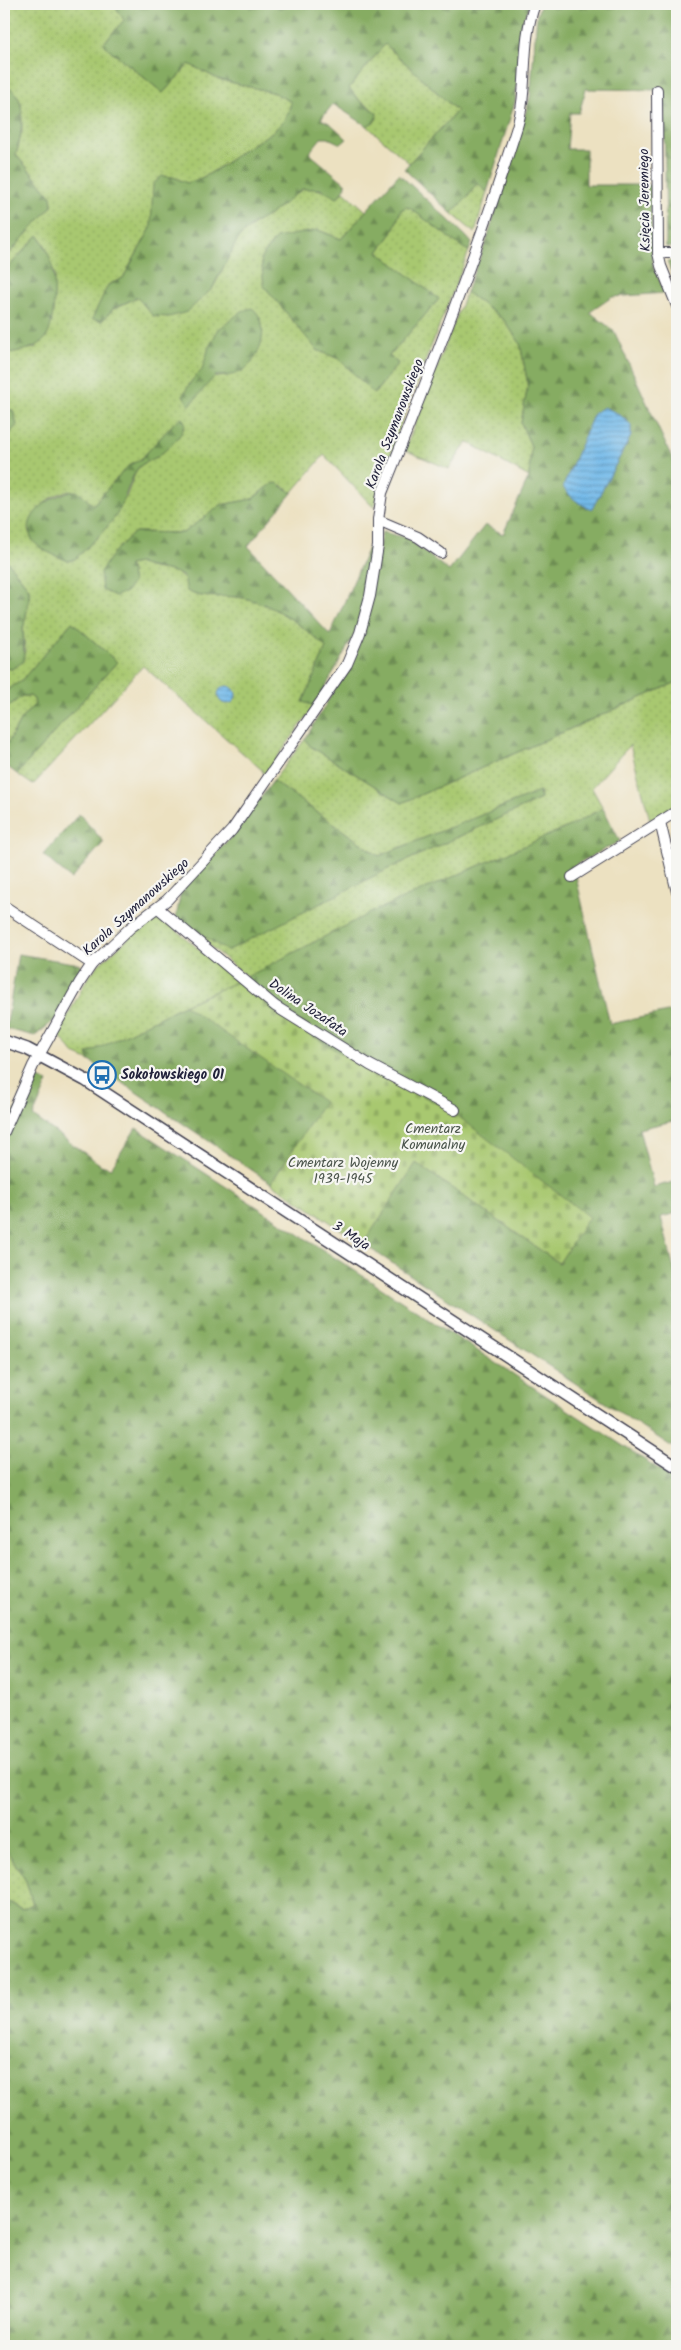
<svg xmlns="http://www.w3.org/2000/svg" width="681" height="2350" viewBox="0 0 681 2350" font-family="Kalam,sans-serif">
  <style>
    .green { fill: url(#green-dots); stroke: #657556; fill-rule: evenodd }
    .forest { fill: url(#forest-firs); stroke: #54674e }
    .cemetery { fill: url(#cemetery-stones); stroke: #657556 }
    .water { fill: url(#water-rules); stroke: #4a6e92 }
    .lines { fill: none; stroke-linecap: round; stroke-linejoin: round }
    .minor-casing { stroke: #403f4f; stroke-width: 12 }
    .tertiary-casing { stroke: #403f4f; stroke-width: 14 }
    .minor { stroke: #fff; stroke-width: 10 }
    .tertiary { stroke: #fff; stroke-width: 11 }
    .labels { text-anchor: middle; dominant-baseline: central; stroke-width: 4.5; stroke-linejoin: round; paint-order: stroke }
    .street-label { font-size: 14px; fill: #22223b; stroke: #f6f6f2 }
    .poi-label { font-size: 14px; font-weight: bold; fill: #22223b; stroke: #f6f6f2; text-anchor: start }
    .park-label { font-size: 14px; fill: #4a544b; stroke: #f6f6f2 }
  </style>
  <defs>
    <pattern id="green-dots" width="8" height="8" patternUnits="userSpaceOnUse" patternTransform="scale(1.25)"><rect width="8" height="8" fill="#a8c870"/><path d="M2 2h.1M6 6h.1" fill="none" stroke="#90ac62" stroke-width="1.8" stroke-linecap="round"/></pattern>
    <pattern id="forest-firs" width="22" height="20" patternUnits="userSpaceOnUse" patternTransform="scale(1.25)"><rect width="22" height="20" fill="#86ac62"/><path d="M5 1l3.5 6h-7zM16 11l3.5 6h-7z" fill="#6d8c52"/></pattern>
    <pattern id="cemetery-stones" width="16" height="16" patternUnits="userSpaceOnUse" patternTransform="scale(1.25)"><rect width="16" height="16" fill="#a8c870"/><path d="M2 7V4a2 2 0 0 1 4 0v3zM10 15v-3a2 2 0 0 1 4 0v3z" fill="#90ac62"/></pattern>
    <pattern id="water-rules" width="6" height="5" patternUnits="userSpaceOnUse" patternTransform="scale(1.25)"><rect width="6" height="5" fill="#72b9e9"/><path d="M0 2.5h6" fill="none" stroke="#5d96be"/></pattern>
  </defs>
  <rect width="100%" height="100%" fill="#f6f6f2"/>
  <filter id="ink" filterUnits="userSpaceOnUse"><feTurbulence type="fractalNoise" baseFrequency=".02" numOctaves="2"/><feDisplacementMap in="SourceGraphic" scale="10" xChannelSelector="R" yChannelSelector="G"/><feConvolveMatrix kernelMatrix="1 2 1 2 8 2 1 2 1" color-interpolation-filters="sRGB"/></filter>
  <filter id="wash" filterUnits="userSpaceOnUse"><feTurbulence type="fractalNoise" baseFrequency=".0096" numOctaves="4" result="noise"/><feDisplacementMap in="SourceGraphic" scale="20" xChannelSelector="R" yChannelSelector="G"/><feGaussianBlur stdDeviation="1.12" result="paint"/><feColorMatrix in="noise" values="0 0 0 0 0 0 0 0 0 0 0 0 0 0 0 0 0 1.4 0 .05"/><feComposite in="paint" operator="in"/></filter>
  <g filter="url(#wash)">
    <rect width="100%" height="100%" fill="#ece1c1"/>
    <g class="green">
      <path d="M 4,4 L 116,4 L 116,8 L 125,20 L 103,44 L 163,93 L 189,64 L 218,79 L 275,93 L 291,102 C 288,130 261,137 241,152 C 222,165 209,177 187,183 L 173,177 L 162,176 L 154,184 L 151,228 L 123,278 L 108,285 L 102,321 L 113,309 L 138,297 L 212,289 C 222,273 228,253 239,238 C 242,232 299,190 304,189 C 317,187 326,192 337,197 L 344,191 L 366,211 L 341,239 L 318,230 L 317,350 L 339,359 L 374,394 L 398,364 L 389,356 L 439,299 L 378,252 L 392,233 L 401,210 L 406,207 L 410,208 L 469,251 L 402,420 L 374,508 L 324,455 L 292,493 L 282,485 L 264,489 L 252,499 L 221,505 L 183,533 L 135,532 L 114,552 L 133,582 L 129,565 L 138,563 L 152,568 L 175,571 L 185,580 L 187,591 C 203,600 219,595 237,597 C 270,601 303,625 326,648 L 303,702 L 315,706 L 264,775 L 262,770 L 143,666 L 33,785 L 17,774 L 117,662 L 72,622 L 21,681 L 4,692 L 4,668 L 12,669 L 25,652 L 23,629 L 29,601 L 29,589 L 8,562 L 4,560 L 4,440 L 10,435 L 13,410 L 4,411 L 4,353 L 35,348 L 55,276 L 45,245 L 38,235 L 4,272 L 4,259 L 52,206 L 51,196 L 16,155 L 22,130 L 21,103 L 12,89 L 4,92 ZM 245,369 L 226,376 L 192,380 L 202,370 ZM 176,421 L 185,427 L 173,443 L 155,458 L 141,465 L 136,471 L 127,495 L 116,515 L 75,559 L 68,561 L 33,541 L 28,530 C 35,510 48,495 69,491 L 93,505 L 128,466 L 141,459 Z"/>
      <path d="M 385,44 L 457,111 L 409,163 L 367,126 L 376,120 L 370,107 L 360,101 L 349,88 Z"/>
      <path d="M 477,183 L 487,192 L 475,233 L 451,213 L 467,198 Z"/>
      <path d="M 466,292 L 504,320 L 520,343 L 528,385 L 521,423 L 531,446 L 529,477 L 467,442 L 449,469 L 405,450 Z"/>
      <path d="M 677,682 L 677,803 L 650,820 L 630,745 L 592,788 L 603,808 L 572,825 L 247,977 L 176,918 L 388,869 L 541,799 L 540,792 L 379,856 L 273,781 L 305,739 L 310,746 L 402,803 Z"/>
      <path d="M 22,696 L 30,696 L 34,699 L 35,704 L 21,719 L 4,750 L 4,710 Z"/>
      <path d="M 157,920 L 167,922 L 237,982 L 184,1005 L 88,1054 L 90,1061 L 74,1054 L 58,1034 L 87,979 L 97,966 L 148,921 Z"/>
      <path d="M 4,1846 L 26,1881 L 33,1904 L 22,1909 L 4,1900 Z"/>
    </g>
    <g class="forest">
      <path d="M 116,4 L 530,4 L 520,27 L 519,72 L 515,102 L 487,192 L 477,183 L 467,198 L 451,213 L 404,169 L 457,111 L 385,44 L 349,88 L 360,101 L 377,113 L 376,120 L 367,126 L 333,104 L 321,119 L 331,124 L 347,139 L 341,144 L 328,138 L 321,138 L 309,153 L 345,183 L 346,187 L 337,198 L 320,189 L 302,189 L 271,214 L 253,224 L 239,237 L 212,289 L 187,312 L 169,317 L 153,316 L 137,297 L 113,309 L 102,321 L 92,319 L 108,285 L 123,278 L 151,228 L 153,184 L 162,176 L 173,177 L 187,183 C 209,177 223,165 241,152 C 261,137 287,130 291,102 L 275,93 L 218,79 L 189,64 L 163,93 L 103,44 L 124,20 L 116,8 Z"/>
      <path d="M 541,4 L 677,4 L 677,247 L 666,247 L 664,90 L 586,89 L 579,113 L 570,113 L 567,149 L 586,149 L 586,185 L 650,185 L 653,266 L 665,293 L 612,297 L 590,312 L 614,331 L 677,469 L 677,682 L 402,803 L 310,746 L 305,739 L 357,652 L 382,532 L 407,538 L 449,571 L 485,525 L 503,534 L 529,477 L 531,446 L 521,423 L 528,385 L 520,343 L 504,320 L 466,292 L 487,240 L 530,98 L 537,14 Z"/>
      <path d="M 12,89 C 28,101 21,138 16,155 L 51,196 L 52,206 L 4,259 L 4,92 Z"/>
      <path d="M 399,174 L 465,235 L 472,243 L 469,251 L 463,248 L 410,208 L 406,207 L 401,210 L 392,233 L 378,252 L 439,299 L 389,356 L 398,363 L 374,394 L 339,359 L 317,350 L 264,286 L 261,258 L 276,238 L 318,230 L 341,239 Z"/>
      <path d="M 38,235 C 55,258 56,284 53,312 C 51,323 51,333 43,341 C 36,349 14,353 4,353 L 4,272 Z"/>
      <path d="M 677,261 L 677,285 L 667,262 Z"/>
      <path d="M 252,308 C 271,322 262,356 245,369 C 236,376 225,376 215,376 L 189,406 L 183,395 L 192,380 L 202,370 L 209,347 L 218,330 L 242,311 Z"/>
      <path d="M 13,410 L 17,425 L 4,440 L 4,411 Z"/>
      <path d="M 182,418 L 185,422 C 184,436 167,449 157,457 C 151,460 145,462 140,466 C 131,474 125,501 117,514 C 106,530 89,546 75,559 L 68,561 C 57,556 38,550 32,539 C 18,515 57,491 77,491 L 93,505 L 128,466 L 141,459 L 176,421 Z"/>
      <path d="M 277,483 L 292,493 L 248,546 L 330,635 L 372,539 L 375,544 L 358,628 L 315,706 L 303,702 L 326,648 C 303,625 270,601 237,597 C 219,595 203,600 187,591 C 185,587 186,584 185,580 C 182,569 148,569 138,563 L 129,565 L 133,582 L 126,592 L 115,596 L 102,590 L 100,572 L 114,552 L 135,532 L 183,533 L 221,505 L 252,499 L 272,484 Z"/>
      <path d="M 4,560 L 8,562 L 29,589 L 29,601 L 23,629 L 24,661 L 12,669 L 4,668 Z"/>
      <path d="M 72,622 L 117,662 L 17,774 L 4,764 L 4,750 L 21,719 L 35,704 L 34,699 L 30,696 L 22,696 L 4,710 L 4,692 L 21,681 Z"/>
      <path d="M 273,781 L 379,856 L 539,792 L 541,799 L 388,869 L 227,951 L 176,918 L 181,891 L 238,829 Z"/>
      <path d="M 603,808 L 620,841 L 571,867 L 576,877 L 610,1024 L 677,1010 L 677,1120 L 639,1129 L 654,1187 L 677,1181 L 677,1213 L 661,1217 L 677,1281 L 677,1450 L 363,1244 L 416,1163 L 559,1263 L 588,1217 L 518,1164 L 321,1099 L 325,1102 L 271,1183 L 90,1061 L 87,1054 L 184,1005 L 241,980 L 370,913 L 572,825 Z"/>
      <path d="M 79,814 L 104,842 L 71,879 L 43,855 Z"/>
      <path d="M 18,954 L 80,964 L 80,972 L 57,1018 L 35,1036 L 6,1029 Z"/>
      <path d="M 31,1075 L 48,1082 L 33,1116 L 101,1165 L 111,1168 L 136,1128 L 677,1481 L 677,2346 L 4,2346 L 4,1900 L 22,1909 L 33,1904 L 26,1881 L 4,1846 L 4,1137 Z"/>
    </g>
    <path class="cemetery" d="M 241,980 L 272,1010 L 348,1058 L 450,1110 L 589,1217 L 559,1263 L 416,1163 L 363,1244 L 271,1183 L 324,1102 L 184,1005 Z"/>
    <g class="water">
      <path d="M 604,407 L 619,414 L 631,425 L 631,436 L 592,509 C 580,505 570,497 563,487 L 594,413 Z"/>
      <circle cx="227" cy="695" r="9"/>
    </g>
  </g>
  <g filter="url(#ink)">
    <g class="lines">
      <defs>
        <g id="minor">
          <path d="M 657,90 L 658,253 L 661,266 L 677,306"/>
          <path d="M 658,253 L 677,253"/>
          <path d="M 378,520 L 418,537 L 441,553"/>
          <path d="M 660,822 L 677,892"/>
          <path d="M 572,877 L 677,811"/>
          <path d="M 4,906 L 92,964"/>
          <path d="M 158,908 L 275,1006 L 370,1065 L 455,1110"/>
          <path d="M 4,1132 L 33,1066 L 80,982 L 92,964 L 130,928 L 167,900 L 232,830 L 347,664 L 360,633 L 370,596 L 378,546 L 378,520 L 382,493 C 430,373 478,251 517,127 C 529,87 520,43 535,4"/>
        </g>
        <path id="tertiary" d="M 4,1041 L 27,1049 L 85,1080 L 677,1467"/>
      </defs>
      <use href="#minor" class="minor-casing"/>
      <use href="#tertiary" class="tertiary-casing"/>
      <use href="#minor" class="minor"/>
      <use href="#tertiary" class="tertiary"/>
    </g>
  </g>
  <defs>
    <symbol id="bus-ring" viewBox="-11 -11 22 22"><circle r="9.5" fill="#f6f6f2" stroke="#1f6fb2" stroke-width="1.5"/><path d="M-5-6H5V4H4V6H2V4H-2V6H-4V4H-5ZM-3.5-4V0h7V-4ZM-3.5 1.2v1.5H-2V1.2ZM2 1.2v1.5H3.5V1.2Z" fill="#1f6fb2"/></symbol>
  </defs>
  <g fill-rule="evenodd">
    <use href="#bus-ring" x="86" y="1059" width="32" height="32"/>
  </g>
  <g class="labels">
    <g class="street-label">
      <text transform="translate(645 200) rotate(-91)">Księcia Jeremiego</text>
      <text transform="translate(395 424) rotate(-69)">Karola Szymanowskiego</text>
      <text transform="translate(136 907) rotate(-42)">Karola Szymanowskiego</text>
      <text transform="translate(308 1008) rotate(34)">Dolina Jozafata</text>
      <text transform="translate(351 1236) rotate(33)">3 Maja</text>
    </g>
    <g class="poi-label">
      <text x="121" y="1075">Sokołowskiego 01</text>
    </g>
    <g class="park-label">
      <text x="433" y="1129">Cmentarz<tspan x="433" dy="16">Komunalny</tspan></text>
      <text x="343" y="1163">Cmentarz Wojenny<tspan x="343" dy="16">1939-1945</tspan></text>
    </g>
  </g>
  <rect width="681" height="2350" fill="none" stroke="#f6f6f2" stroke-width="20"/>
</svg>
